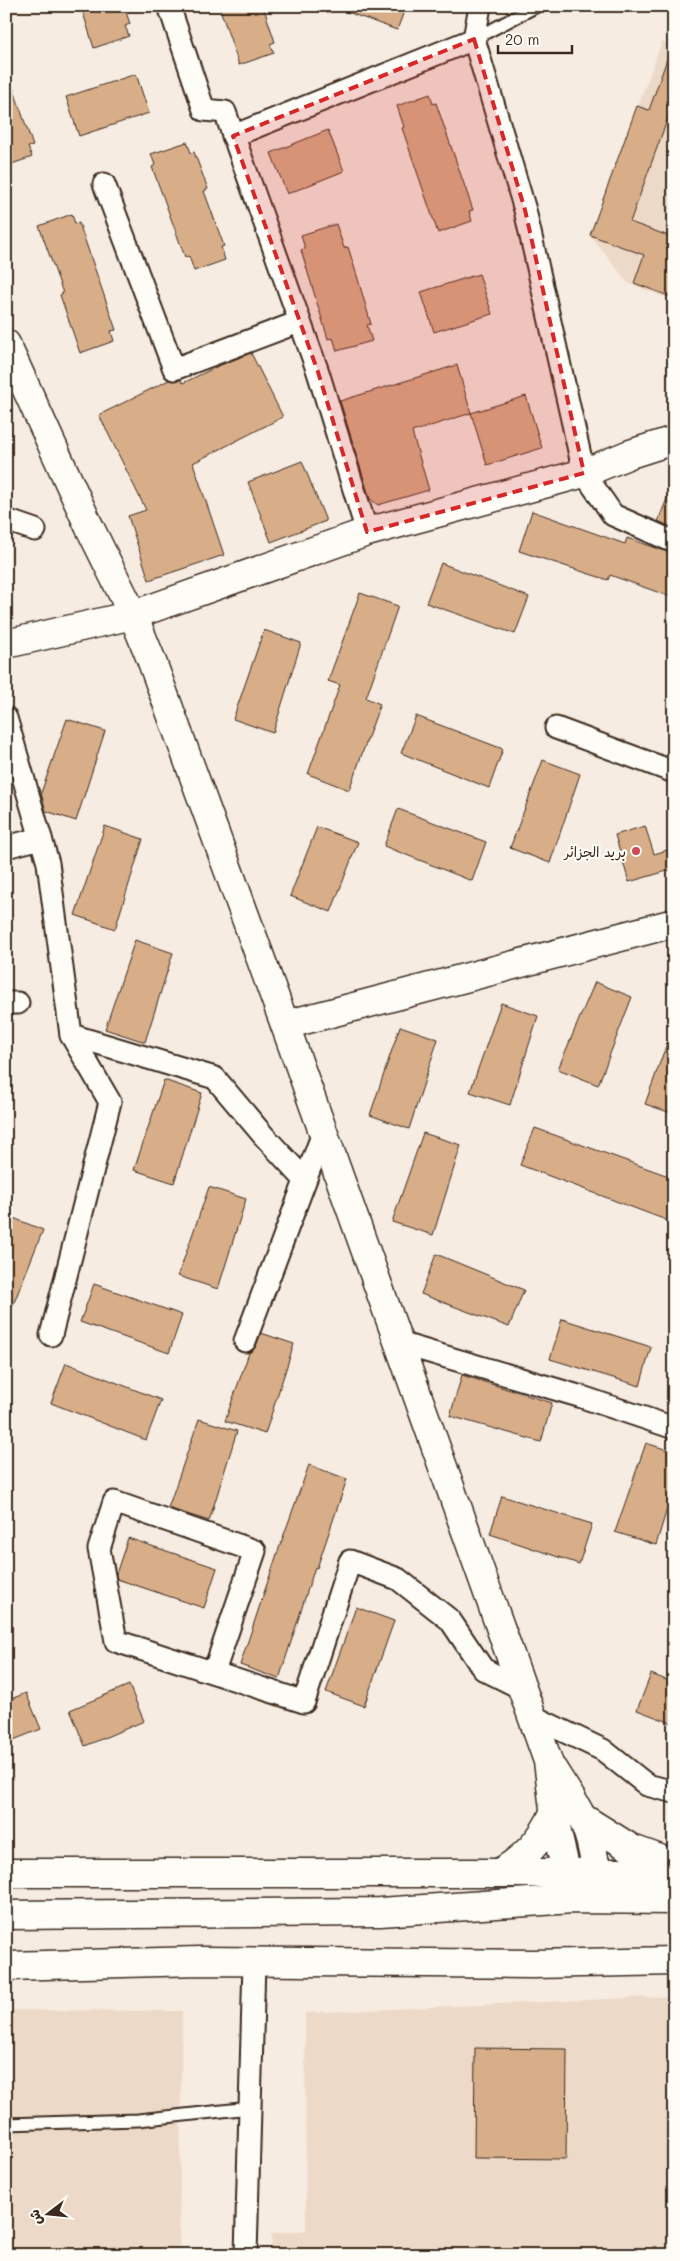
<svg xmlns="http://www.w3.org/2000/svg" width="680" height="2261" viewBox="0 0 680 2261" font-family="Mali,'Playpen Sans Arabic',sans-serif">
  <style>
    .built { fill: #edd9c7 }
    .building { fill: #d8ae89; stroke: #3b2a1e }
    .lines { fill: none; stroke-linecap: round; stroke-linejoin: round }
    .service-casing { stroke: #3b2a1e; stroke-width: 15 }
    .minor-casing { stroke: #3b2a1e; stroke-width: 25 }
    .tertiary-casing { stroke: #3b2a1e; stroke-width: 31 }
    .secondary-casing { stroke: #3b2a1e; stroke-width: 31 }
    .primary-casing { stroke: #3b2a1e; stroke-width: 31 }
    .service { stroke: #fdfcf7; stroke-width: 11 }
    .minor { stroke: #fdfcf7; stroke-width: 21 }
    .tertiary { stroke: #fdfcf7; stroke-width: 28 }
    .secondary { stroke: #fdfcf7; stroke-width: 28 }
    .primary { stroke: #fdfcf7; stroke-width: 28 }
    .marked { fill: #d62828; fill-opacity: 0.2; stroke: #d62828; stroke-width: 4; stroke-dasharray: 10 6; stroke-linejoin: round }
    .poi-dot { fill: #d1495b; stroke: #fdfcf7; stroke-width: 2 }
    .labels { text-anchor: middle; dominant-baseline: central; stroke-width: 4.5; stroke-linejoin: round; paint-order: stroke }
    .poi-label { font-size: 14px; fill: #3b2a1e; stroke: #fdfcf7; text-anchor: end }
  </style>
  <rect width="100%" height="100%" fill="#f6ece1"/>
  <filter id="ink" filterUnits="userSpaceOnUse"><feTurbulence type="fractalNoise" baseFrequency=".02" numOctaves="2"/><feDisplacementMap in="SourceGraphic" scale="10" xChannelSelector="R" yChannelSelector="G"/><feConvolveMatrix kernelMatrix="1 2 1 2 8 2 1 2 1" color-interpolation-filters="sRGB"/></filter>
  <g filter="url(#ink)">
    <g class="built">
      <path d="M 662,42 L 674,46 L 674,301 L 628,283 L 590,235 Z"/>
      <path d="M 674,1996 L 674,2255 L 272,2255 L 271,2234 L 306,2230 L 305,2013 Z"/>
      <path d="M 6,2010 L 182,2011 L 179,2255 L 6,2255 Z"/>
    </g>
    <g class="building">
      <path d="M 81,6 L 124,6 L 130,24 L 125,26 L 129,36 L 94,48 Z"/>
      <path d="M 219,6 L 263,6 L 275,42 L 270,44 L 274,53 L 239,65 Z"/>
      <path d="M 340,6 L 406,6 L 397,30 L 339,9 Z"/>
      <path d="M 671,48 L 674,49 L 674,101 L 630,222 L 674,238 L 674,298 L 634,283 L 644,255 L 590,235 L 637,106 L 649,110 Z"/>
      <path d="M 136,74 L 149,113 L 79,136 L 66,97 Z"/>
      <path d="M 9,76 L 33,146 L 28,147 L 32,157 L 6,166 L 6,77 Z"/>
      <path d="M 430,94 L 433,104 L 436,103 L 473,210 L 469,211 L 472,221 L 438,233 L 402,128 L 404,127 L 397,106 Z"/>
      <path d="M 328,130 L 344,171 L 287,194 L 271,153 Z"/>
      <path d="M 187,142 L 191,153 L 194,152 L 208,189 L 204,191 L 224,246 L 221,247 L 225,260 L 194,271 L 189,256 L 185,257 L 165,202 L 152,167 L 155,165 L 151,154 Z"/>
      <path d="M 72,214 L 75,224 L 79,223 L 116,330 L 111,331 L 114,341 L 80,353 L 60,295 L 63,293 L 39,226 Z"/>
      <path d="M 336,224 L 344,248 L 348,247 L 358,279 L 371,324 L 367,325 L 372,341 L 337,351 L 333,338 L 328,339 L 301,250 L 305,249 L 301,235 Z"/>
      <path d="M 479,274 L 492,314 L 434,332 L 421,292 Z"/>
      <path d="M 251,353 L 283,417 L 193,463 L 224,555 L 149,580 L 128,516 L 146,510 L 99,415 L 169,380 L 181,380 L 183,383 L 216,367 Z"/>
      <path d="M 457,365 L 471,413 L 412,432 L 429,490 L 378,505 L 370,499 L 340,401 Z"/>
      <path d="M 526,396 L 542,448 L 487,465 L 471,413 Z"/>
      <path d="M 302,461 L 326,521 L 271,542 L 248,482 Z"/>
      <path d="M 673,484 L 674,484 L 674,528 L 658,521 Z"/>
      <path d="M 532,511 L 625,544 L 627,538 L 674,554 L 674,598 L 610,575 L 608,580 L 519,551 Z"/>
      <path d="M 441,563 L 529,597 L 515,634 L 426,603 Z"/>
      <path d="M 360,593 L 398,606 L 366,698 L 380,704 L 349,790 L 308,774 L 340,685 L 328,681 Z"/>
      <path d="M 264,630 L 301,643 L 273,733 L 233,719 Z"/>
      <path d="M 416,716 L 503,749 L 489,788 L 401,753 Z"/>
      <path d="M 67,719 L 105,731 L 76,821 L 46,811 L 41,793 Z"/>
      <path d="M 543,760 L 580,774 L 550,863 L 510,848 Z"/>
      <path d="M 398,809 L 486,842 L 472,881 L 384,846 Z"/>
      <path d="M 105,826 L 143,839 L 115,929 L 75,915 Z"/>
      <path d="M 645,826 L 654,854 L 674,848 L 674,869 L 629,882 L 615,835 Z"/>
      <path d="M 317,827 L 358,842 L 331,912 L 290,896 Z"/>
      <path d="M 135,940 L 173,953 L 145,1042 L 105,1029 Z"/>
      <path d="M 595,982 L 632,997 L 598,1085 L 558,1069 Z"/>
      <path d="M 501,1003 L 538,1016 L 510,1105 L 470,1092 Z"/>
      <path d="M 400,1026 L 438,1039 L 409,1129 L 370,1115 Z"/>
      <path d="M 671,1032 L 674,1032 L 674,1114 L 645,1104 Z"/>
      <path d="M 164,1080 L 202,1093 L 174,1183 L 134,1170 Z"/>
      <path d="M 535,1128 L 674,1178 L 674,1223 L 520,1165 Z"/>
      <path d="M 423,1133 L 461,1145 L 433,1235 L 392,1222 Z"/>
      <path d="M 209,1187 L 246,1199 L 218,1289 L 178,1276 Z"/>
      <path d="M 6,1215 L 43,1230 L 7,1320 L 6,1320 Z"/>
      <path d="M 436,1254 L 524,1290 L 509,1327 L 421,1294 Z"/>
      <path d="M 94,1284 L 182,1315 L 169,1353 L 80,1322 Z"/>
      <path d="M 562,1319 L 651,1347 L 640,1386 L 550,1359 Z"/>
      <path d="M 261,1333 L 294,1344 L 265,1434 L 225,1421 L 249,1353 L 256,1346 Z"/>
      <path d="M 66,1363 L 161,1400 L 146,1440 L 51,1403 Z"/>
      <path d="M 462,1375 L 552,1403 L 541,1442 L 450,1416 Z"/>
      <path d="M 199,1419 L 237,1431 L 209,1521 L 168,1508 Z"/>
      <path d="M 646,1443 L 674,1452 L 674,1486 L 656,1545 L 615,1532 Z"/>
      <path d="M 309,1465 L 347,1479 L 317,1568 L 315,1567 L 279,1679 L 240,1665 L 277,1554 Z"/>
      <path d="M 502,1496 L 592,1524 L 579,1564 L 490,1534 Z"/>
      <path d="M 128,1538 L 217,1568 L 204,1608 L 117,1579 L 116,1574 Z"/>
      <path d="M 356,1607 L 394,1621 L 364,1706 L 326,1692 Z"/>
      <path d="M 651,1674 L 674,1683 L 674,1724 L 637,1710 Z"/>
      <path d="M 129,1685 L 144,1721 L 85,1746 L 70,1710 Z"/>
      <path d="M 26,1693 L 41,1729 L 6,1743 L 6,1701 Z"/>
      <path d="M 475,2048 L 567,2049 L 566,2159 L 474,2158 Z"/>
    </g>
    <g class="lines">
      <defs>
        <g id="service">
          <path d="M 474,39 L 537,6"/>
          <path d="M 6,2124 L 138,2120 L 250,2108"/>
        </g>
        <g id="minor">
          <path d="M 169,6 L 204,110 L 225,112 L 318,372 L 367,532"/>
          <path d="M 480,6 L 474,39 L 525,210 L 584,473 L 613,515 L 674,542"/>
          <path d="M 233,136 L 474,39"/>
          <path d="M 104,184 L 174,369 L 299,322"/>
          <path d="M 6,520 L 35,530"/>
          <path d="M 6,718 L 48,863 L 71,1035 L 215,1078 L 263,1135 L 305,1180"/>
          <path d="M 556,728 L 674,772"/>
          <path d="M 6,847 L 41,838"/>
          <path d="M 6,1003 L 18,1003"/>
          <path d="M 51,1335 L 110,1102 L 71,1035"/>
          <path d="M 245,1341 L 323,1133"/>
          <path d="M 399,1343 L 582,1397 L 674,1428"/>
          <path d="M 214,1672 L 255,1551 L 114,1502 L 99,1549 L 116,1641 L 304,1702 L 350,1561 L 398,1579 L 450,1620 L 483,1669 L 523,1689"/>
          <path d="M 532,1716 L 603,1750 L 647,1785 L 674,1792"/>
          <path d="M 246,2255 L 254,1962"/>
        </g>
        <g id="tertiary">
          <path d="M 6,344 L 89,526 L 133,615 L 151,659 L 285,1025 L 548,1761 L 557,1833 L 572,1896"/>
          <path d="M 6,644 L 133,615 L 367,532 L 584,473 L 630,454 L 674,440"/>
          <path d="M 285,1025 L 674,923"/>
          <path d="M 553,1770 C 562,1785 573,1800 581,1816 C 594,1841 596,1870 598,1896"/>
        </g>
        <path id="secondary" d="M 6,1966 L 200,1961 L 534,1964 L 674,1961"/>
        <g id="primary">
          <path d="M 581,1817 L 632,1849 L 674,1864"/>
          <path d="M 6,1873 L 674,1873"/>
          <path d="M 499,1873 C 525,1858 542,1840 554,1813"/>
          <path d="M 6,1915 L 380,1912 L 573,1899 L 674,1900"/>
        </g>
      </defs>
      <use href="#service" class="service-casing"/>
      <use href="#minor" class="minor-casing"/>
      <use href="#tertiary" class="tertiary-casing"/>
      <use href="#secondary" class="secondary-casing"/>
      <use href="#primary" class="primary-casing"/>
      <use href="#service" class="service"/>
      <use href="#minor" class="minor"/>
      <use href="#tertiary" class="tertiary"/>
      <use href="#secondary" class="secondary"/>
      <use href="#primary" class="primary"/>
    </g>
  </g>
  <path class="marked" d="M 474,39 L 525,210 L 584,473 L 367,532 L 318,372 L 233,136 Z"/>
  <circle class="poi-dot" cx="636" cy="851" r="5"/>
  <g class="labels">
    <g class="poi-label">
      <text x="626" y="851">بريد الجزائر</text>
    </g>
  </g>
  <rect width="680" height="2261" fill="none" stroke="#fdfcf7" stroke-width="25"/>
  <rect x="12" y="12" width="655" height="2236" fill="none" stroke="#3b2a1e" stroke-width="2" filter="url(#ink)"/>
  <g transform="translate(48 2214) rotate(254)" stroke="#fdfcf7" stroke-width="4" paint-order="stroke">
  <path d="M0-4L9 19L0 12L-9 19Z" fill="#3b2a1e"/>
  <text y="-8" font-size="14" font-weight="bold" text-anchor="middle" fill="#3b2a1e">ش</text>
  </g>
  <path d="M498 45v8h74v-8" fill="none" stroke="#3b2a1e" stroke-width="2.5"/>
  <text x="505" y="45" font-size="15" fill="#3b2a1e" stroke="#fdfcf7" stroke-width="4" paint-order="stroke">20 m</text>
</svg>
